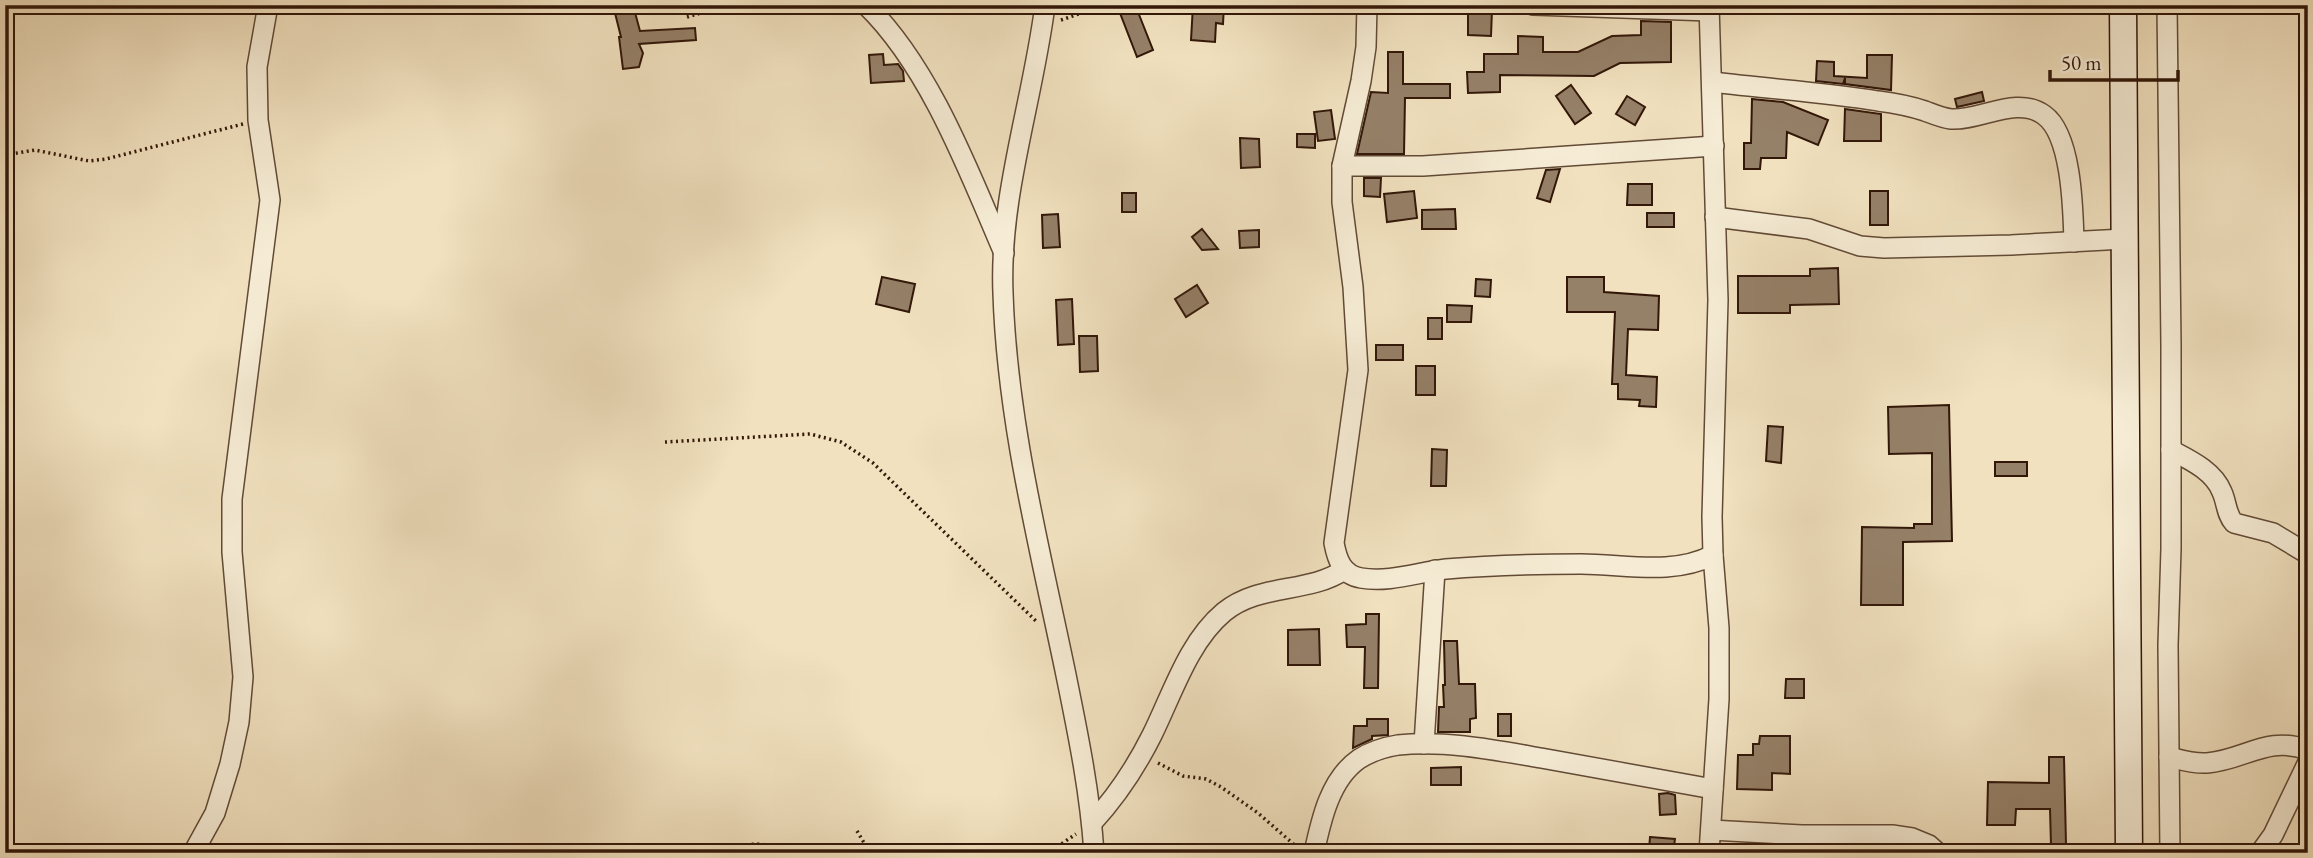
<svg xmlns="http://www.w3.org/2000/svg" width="2313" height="858" viewBox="0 0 2313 858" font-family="'EB Garamond',serif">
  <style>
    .building { fill: #958068; stroke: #321709; stroke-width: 2 }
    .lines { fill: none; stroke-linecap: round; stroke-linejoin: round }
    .street-casing { stroke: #624a36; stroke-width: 22 }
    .secondary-casing { stroke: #321709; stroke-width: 29 }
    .path { stroke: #321709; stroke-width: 3.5; stroke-dasharray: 2 3.5; stroke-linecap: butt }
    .street { stroke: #f6ecd5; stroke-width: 19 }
    .secondary { stroke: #f6ecd5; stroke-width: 26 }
  </style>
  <rect width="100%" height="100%" fill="#f1e1bf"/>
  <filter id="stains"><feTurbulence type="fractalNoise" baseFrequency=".00286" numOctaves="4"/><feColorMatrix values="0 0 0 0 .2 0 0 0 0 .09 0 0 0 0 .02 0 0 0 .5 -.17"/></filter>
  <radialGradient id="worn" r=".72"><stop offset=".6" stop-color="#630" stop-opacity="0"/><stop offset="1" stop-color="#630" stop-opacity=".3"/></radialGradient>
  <g class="building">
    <path d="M 613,5 L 633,5 L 640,31 L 695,28 L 696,40 L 639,44 L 643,53 L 639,67 L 623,69 L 619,37 L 621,37 Z"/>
    <path d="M 1193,5 L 1224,5 L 1223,24 L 1216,23 L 1215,42 L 1191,40 Z"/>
    <path d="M 1136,7 L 1153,50 L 1137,57 L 1120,13 Z"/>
    <path d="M 1468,10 L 1492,10 L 1491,36 L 1468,35 Z"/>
    <path d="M 1641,21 L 1671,22 L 1671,62 L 1620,63 L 1594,76 L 1500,75 L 1500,92 L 1468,93 L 1467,72 L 1484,72 L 1484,54 L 1518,54 L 1518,36 L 1543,37 L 1543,52 L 1578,52 L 1612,36 L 1641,35 Z"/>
    <path d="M 1388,52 L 1403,52 L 1403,84 L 1450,84 L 1450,98 L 1405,98 L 1404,154 L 1357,154 L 1371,92 L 1388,93 Z"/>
    <path d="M 883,54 L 884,65 L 898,64 L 903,71 L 904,81 L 871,83 L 869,55 Z"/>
    <path d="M 1867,55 L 1892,55 L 1891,90 L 1845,84 L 1845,78 L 1843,84 L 1816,81 L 1817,61 L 1834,62 L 1834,76 L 1867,78 Z"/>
    <path d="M 1571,85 L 1591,113 L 1575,124 L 1556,96 Z"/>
    <path d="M 1982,92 L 1984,101 L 1957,107 L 1955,99 Z"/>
    <path d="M 1627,96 L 1645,107 L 1635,125 L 1616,114 Z"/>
    <path d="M 1752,99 L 1783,102 L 1828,120 L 1818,145 L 1787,132 L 1786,158 L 1761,158 L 1760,169 L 1744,169 L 1744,143 L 1751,143 Z"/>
    <path d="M 1845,109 L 1881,114 L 1881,141 L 1844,141 Z"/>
    <path d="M 1331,110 L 1335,139 L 1318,141 L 1314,112 Z"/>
    <path d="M 1297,134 L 1315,134 L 1315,148 L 1297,147 Z"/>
    <path d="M 1240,138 L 1259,139 L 1260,167 L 1241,168 Z"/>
    <path d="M 1560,169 L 1550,202 L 1537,198 L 1546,170 Z"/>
    <path d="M 1364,178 L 1381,178 L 1380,197 L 1364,196 Z"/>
    <path d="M 1628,184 L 1652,184 L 1652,205 L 1627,205 Z"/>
    <path d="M 1414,191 L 1417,218 L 1387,222 L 1384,194 Z"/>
    <rect x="1870" y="191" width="18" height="34"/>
    <rect x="1122" y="193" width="14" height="19"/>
    <path d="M 1455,209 L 1456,229 L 1422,229 L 1422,210 Z"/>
    <rect x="1647" y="213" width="27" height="14"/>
    <path d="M 1058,214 L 1060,247 L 1043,248 L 1042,215 Z"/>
    <path d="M 1202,229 L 1218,249 L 1202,250 L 1192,237 Z"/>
    <path d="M 1259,230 L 1259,247 L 1240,248 L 1239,231 Z"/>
    <path d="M 1838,268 L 1839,304 L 1790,305 L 1790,313 L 1738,313 L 1738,276 L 1810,276 L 1810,269 Z"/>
    <path d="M 882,277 L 915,284 L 909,312 L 876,304 Z"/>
    <path d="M 1567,277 L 1604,277 L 1604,292 L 1659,296 L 1658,330 L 1628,329 L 1626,375 L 1657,377 L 1656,407 L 1639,406 L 1640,400 L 1618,399 L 1618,384 L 1612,384 L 1615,312 L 1567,312 Z"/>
    <path d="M 1476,279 L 1491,280 L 1490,297 L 1475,296 Z"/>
    <path d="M 1197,285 L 1208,303 L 1186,317 L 1175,299 Z"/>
    <path d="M 1072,299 L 1074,344 L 1058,345 L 1056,300 Z"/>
    <path d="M 1447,305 L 1472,306 L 1471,322 L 1447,322 Z"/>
    <rect x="1428" y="318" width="14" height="21"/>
    <path d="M 1079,336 L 1097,336 L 1098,371 L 1080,372 Z"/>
    <rect x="1376" y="345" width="27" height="15"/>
    <rect x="1416" y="366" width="19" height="29"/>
    <path d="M 1949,405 L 1952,541 L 1903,542 L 1903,605 L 1861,605 L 1862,527 L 1914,528 L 1914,524 L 1932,524 L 1932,453 L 1889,454 L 1888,407 Z"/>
    <path d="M 1768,426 L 1783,427 L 1781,463 L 1766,461 Z"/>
    <path d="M 1432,449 L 1447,450 L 1446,486 L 1431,486 Z"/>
    <rect x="1995" y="462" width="32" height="14"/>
    <path d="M 1366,614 L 1379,614 L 1378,688 L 1364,688 L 1365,647 L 1347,647 L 1346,625 L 1366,624 Z"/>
    <path d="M 1319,629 L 1320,665 L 1288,665 L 1288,630 Z"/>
    <path d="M 1444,641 L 1457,641 L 1459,684 L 1475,684 L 1476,718 L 1470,719 L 1470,732 L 1438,732 L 1439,707 L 1444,707 L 1443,685 L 1445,685 Z"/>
    <path d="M 1786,679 L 1804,679 L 1804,698 L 1785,698 Z"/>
    <rect x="1498" y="714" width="13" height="22"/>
    <path d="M 1367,719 L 1388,719 L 1388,735 L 1372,736 L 1372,739 L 1353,748 L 1354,726 L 1367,726 Z"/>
    <path d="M 1760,736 L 1790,736 L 1790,774 L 1772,773 L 1772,790 L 1737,789 L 1738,755 L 1753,755 L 1753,744 L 1759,744 Z"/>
    <path d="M 2049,757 L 2064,757 L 2066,844 L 2051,845 L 2050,809 L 2016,809 L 2015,825 L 1987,825 L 1988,782 L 2049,783 Z"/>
    <path d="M 1461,767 L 1461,785 L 1431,785 L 1431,768 Z"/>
    <path d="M 1668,793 L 1675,795 L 1676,814 L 1660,815 L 1659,794 Z"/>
    <path d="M 1650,837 L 1675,839 L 1673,853 L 1649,850 Z"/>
  </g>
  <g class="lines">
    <defs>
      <g id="street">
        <path d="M 866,5 C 930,67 969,172 1004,253"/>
        <path d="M 1045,5 C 1033,101 999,196 1003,293 C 1007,422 1040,549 1066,675 C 1078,734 1090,792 1094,853"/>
        <path d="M 1367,5 L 1366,47 L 1361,81 L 1342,166 L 1342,202 L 1353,287 L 1358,370 L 1334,543 C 1337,559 1342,575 1361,578 C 1389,583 1419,572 1446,569 C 1491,565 1536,564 1581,564 C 1625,564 1672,576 1713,555"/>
        <path d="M 1533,5 L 1710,11"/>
        <path d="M 1709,5 L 1718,300 L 1712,517 L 1713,555 L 1719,628 L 1719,699 L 1709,853"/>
        <path d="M 2167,5 L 2171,345 L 2171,549 L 2168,645 L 2170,853"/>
        <path d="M 1713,82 C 1768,89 1824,92 1878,101 C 1894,103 1910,106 1925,111 C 1933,114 1942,118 1951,119 C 1980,121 2017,95 2044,115 C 2072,135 2073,210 2074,242"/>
        <path d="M 1342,166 L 1423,166 L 1714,146"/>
        <path d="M 1715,217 L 1809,229 L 1860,246 L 1884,248 L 2011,245 L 2124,239"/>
        <path d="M 2171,450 C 2190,460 2214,471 2222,492 C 2227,503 2226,514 2234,523 L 2273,533 L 2308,554"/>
        <path d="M 1424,744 L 1435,570"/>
        <path d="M 2169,757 C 2181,760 2194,764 2207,763 C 2245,760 2267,735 2308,750"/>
        <path d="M 1092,823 C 1116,797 1136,767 1152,735 C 1172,695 1188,642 1224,612 C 1259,583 1308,594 1344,570"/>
        <path d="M 1711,830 L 1802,835 L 1892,835 L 1912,838 L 1929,845 L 1938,853"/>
        <path d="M 193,853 L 215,813 L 230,764 L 239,722 L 243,677 L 232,552 L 232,499 L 270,200 L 258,120 L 257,67 L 268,5"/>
        <path d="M 1314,853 C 1321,820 1330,779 1359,759 C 1370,752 1385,747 1398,745 C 1445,740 1495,750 1541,758 C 1598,768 1656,779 1713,789"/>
        <path d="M 2260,853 L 2273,835 L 2308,762"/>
      </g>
      <path id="secondary" d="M 2123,5 L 2129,853"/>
    </defs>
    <use href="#street" class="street-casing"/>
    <use href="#secondary" class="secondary-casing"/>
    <g class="path">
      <path d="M 687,17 L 729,5"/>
      <path d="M 1061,20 L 1105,5"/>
      <path d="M 5,155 L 35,150 L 89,161 L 106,159 L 243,124"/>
      <path d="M 665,442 L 810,434 L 841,442 L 873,463 L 1036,621"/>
      <path d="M 1158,763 L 1183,776 L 1206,779 L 1221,787 L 1258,813 L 1298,848"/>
      <path d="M 857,831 L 870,853"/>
      <path d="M 732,853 C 749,837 774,846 794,853"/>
      <path d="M 1048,853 L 1076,834"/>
    </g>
    <use href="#street" class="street"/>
    <use href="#secondary" class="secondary"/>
  </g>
  <rect width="2313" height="858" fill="none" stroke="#f1e1bf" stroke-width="28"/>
  <rect x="7" y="7" width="2299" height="844" fill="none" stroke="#321709" stroke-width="3.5"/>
  <rect x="14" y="14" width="2285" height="830" fill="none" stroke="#321709" stroke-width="2"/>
  <path d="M2050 70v10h128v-10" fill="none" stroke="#321709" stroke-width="3.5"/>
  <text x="2061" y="70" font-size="21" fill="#321709" stroke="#f6ecd5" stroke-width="5" paint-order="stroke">50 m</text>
  <rect width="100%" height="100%" filter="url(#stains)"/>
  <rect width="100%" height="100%" fill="url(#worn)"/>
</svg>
